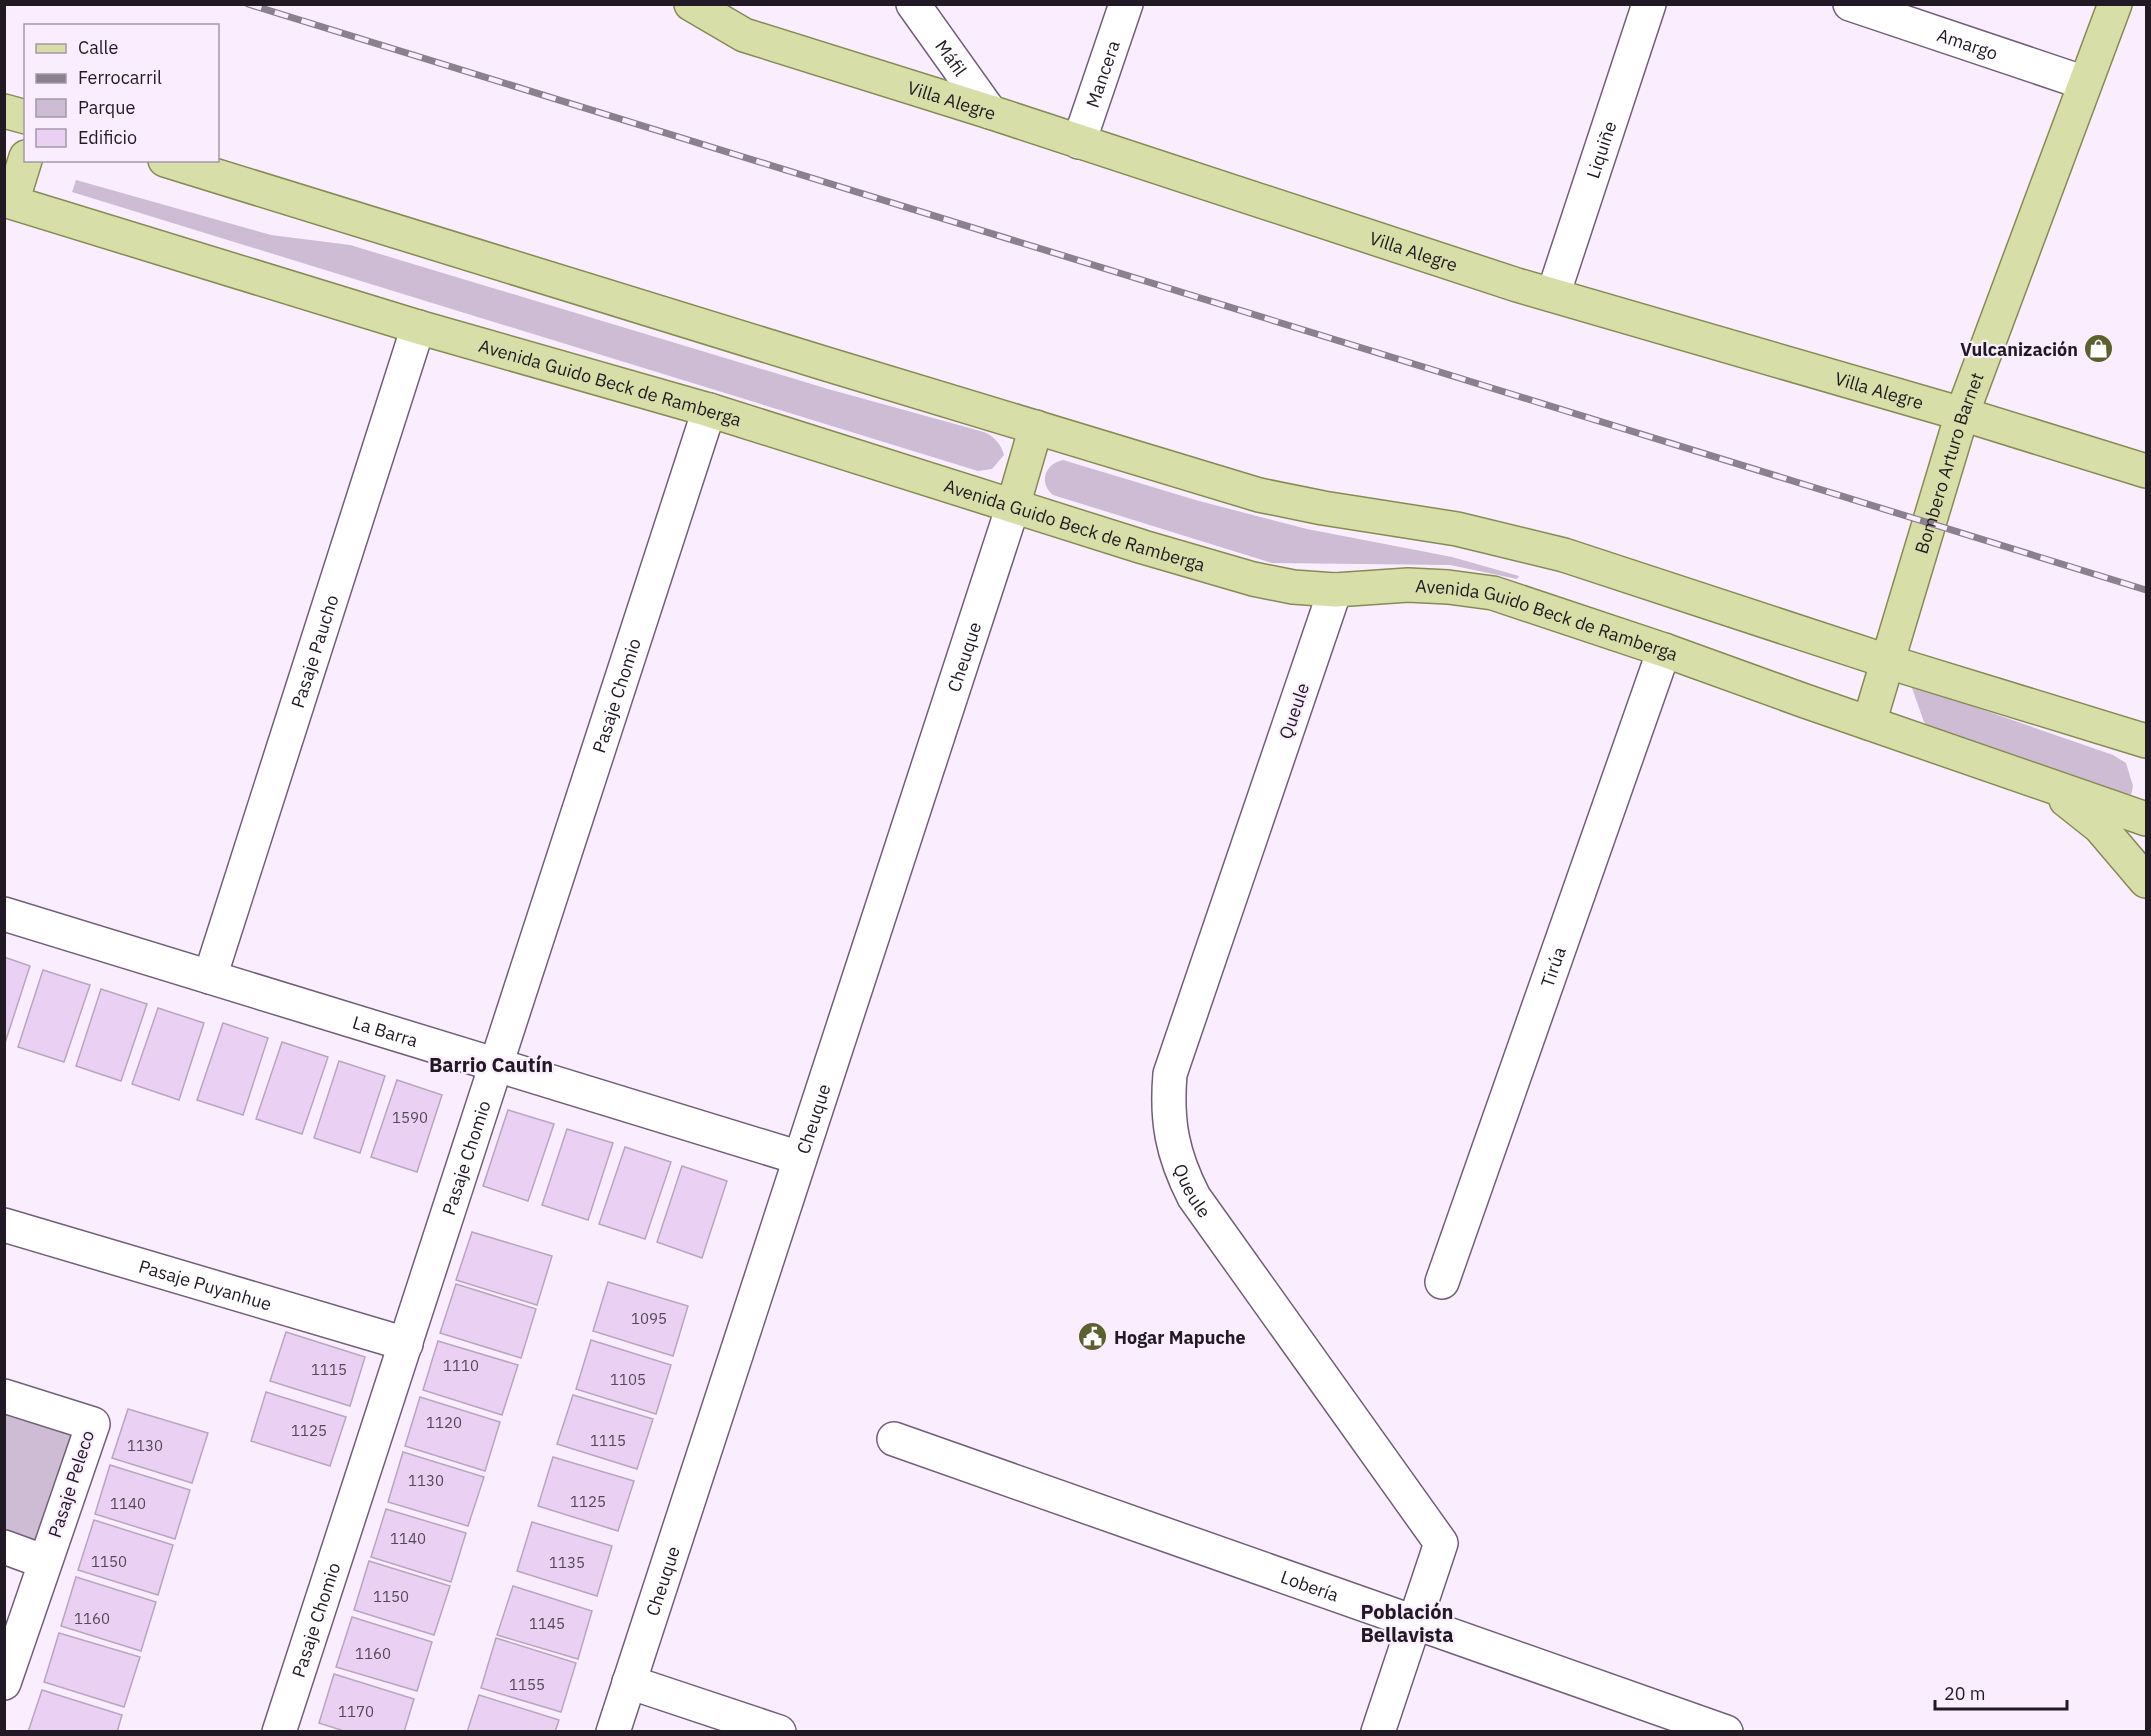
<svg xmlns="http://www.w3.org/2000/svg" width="2151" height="1736" viewBox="0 0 2151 1736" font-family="'IBM Plex Sans',sans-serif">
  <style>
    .green { fill: #cebbd4 }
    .building { fill: #ead1f3; stroke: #b9a5bf; stroke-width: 1.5 }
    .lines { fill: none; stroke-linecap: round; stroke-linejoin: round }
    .minor-casing { stroke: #715f77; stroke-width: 36 }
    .major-casing { stroke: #868b54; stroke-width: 36 }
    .minor { stroke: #fff; stroke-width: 33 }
    .major { stroke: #d7dea8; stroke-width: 33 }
    .rail-casing { stroke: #8b818e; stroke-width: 7 }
    .rail { stroke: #faeefe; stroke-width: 4.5; stroke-dasharray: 14; stroke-linecap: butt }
    .labels { text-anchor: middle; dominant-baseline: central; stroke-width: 4.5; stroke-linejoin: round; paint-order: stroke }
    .number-label { font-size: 15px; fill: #534858 }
    .street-label { font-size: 18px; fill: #211a24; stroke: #faeefe }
    .poi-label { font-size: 18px; font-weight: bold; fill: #211a24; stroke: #faeefe; text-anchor: end }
    .neighbourhood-label { font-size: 20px; font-weight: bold; fill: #211a24; stroke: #faeefe }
  </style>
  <rect width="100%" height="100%" fill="#faeefe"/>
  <g class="green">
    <path d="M 76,180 L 271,235 L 350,245 L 828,389 L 984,432 C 994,436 1001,444 1004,455 L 992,469 L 978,471 L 72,192 Z"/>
    <path d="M 1063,460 L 1199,501 L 1307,529 L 1452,557 L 1519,576 L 1517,579 L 1450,565 L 1272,563 L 1053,495 C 1038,482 1045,464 1063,460 Z"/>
    <path d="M 1911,685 L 2113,755 L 2126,763 L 2133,786 L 2131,795 L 1940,737 L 1924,722 Z"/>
    <path d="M 5,1405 L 82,1429 L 41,1546 L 5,1534 Z"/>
  </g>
  <g class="building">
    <path d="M 4,957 L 30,966 L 5,1043 L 4,1043 Z"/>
    <path d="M 43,970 L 90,985 L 64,1062 L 18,1047 Z"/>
    <path d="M 101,989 L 147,1004 L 121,1081 L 76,1066 Z"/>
    <path d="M 158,1008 L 204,1023 L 179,1100 L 132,1084 Z"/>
    <path d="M 223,1023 L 268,1038 L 243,1115 L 197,1100 Z"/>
    <path d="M 282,1042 L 328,1057 L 302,1134 L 256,1119 Z"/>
    <path d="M 339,1061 L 385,1076 L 360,1153 L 314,1138 Z"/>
    <path d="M 397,1080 L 442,1095 L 417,1172 L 371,1157 Z"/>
    <path d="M 508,1110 L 554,1124 L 528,1201 L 483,1186 Z"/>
    <path d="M 567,1129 L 613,1143 L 588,1220 L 542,1205 Z"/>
    <path d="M 625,1147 L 671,1162 L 645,1239 L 599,1224 Z"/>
    <path d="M 682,1166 L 727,1181 L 702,1258 L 657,1242 Z"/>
    <path d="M 472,1232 L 552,1256 L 537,1305 L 456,1280 Z"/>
    <path d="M 608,1282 L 688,1306 L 673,1356 L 593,1331 Z"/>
    <path d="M 456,1284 L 536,1309 L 521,1358 L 440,1333 Z"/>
    <path d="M 286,1332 L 365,1357 L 350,1406 L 270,1381 Z"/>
    <path d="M 591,1340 L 671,1365 L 656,1414 L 576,1389 Z"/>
    <path d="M 438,1341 L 518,1365 L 502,1415 L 423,1390 Z"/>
    <path d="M 266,1392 L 346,1417 L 330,1466 L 251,1441 Z"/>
    <path d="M 573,1395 L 653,1419 L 637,1469 L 557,1444 Z"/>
    <path d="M 420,1397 L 500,1422 L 485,1471 L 405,1446 Z"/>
    <path d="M 128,1409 L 208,1433 L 192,1483 L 112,1458 Z"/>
    <path d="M 403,1452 L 484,1477 L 468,1526 L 388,1502 Z"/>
    <path d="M 553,1457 L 634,1481 L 618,1531 L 538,1506 Z"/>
    <path d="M 110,1465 L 190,1490 L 175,1539 L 95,1514 Z"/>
    <path d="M 386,1509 L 466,1533 L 451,1582 L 371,1557 Z"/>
    <path d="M 94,1520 L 173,1545 L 158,1595 L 78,1570 Z"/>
    <path d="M 532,1522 L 612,1546 L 597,1596 L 517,1571 Z"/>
    <path d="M 369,1561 L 450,1586 L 434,1635 L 354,1610 Z"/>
    <path d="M 76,1577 L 156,1602 L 141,1651 L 61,1626 Z"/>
    <path d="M 513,1586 L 592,1611 L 578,1659 L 497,1635 Z"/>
    <path d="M 352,1617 L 432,1642 L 417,1691 L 336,1667 Z"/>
    <path d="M 59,1633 L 140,1657 L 124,1707 L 44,1682 Z"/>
    <path d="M 496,1638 L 576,1663 L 561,1712 L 481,1688 Z"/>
    <path d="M 334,1674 L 414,1699 L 404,1732 L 347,1732 L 319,1723 Z"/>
    <path d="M 42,1690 L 122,1715 L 117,1732 L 28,1732 Z"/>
    <path d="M 479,1695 L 559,1720 L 555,1732 L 467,1732 Z"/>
  </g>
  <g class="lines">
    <defs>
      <g id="minor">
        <path id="s1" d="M 913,4 L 990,112"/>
        <path id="s2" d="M 1850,4 L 2085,83"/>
        <path id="s3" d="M 1079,142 L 1126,4"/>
        <path id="s4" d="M 1553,295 L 1649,4"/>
        <path id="s5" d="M 1335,590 L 1170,1074 C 1166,1121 1172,1154 1194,1197 L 1441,1543 L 1378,1732"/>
        <path id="s6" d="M 4,914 L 800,1158"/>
        <path id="s7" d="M 210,977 L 418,327"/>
        <path id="s8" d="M 4,1225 L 406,1344"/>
        <path id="s9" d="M 1442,1282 L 1664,650"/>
        <path d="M 4,1396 L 93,1424 L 4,1683"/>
        <path id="s10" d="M 894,1439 L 1726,1732"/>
        <path d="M 4,1547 L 45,1562"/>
        <path d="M 629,1682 L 779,1732"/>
        <path id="s11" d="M 279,1732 L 709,410"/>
        <path id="s12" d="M 613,1732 L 1013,506"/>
      </g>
      <g id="major">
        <path id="s13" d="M 691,4 L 744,35 L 990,112 L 1517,285 L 1962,414 L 2146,471"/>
        <path d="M 4,111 L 26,117"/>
        <path d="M 165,160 L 823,363 L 1259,495 L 1323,508 L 1457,529 L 1564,555 L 1908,668 L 2146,741"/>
        <path id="s14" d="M 4,200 L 418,327 L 709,410 L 1143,547 L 1253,579 L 1293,587 L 1335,590 L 1408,585 L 1448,587 L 1493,593 L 1664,650 L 1805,701 L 2146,819"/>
        <path d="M 12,202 L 26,157"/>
        <path d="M 1013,506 L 1036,427"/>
        <path id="s15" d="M 1869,723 L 1962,414 L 2115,4"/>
        <path d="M 2066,800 L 2100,827 L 2146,881"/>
      </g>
    </defs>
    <use href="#minor" class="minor-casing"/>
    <use href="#major" class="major-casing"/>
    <use href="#minor" class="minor"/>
    <use href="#major" class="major"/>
    <defs>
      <path id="rail" d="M 248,4 L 2146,590"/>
    </defs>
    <use href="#rail" class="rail-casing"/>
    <use href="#rail" class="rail"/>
  </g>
  <defs>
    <symbol id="shop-disc" viewBox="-11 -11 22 22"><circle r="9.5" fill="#5b602e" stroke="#faeefe"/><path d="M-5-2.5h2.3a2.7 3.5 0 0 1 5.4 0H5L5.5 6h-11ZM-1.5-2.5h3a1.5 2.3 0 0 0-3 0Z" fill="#fff"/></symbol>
    <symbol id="civic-disc" viewBox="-11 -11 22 22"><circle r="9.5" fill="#5b602e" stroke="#faeefe"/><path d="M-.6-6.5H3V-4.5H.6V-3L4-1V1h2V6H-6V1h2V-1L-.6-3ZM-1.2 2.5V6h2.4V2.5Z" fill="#fff"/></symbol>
  </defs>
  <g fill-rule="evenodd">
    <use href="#shop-disc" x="2082" y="332" width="33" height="33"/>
    <use href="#civic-disc" x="1076" y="1320" width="33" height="33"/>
  </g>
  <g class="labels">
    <g class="number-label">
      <text x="410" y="1117">1590</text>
      <text x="649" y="1318">1095</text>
      <text x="461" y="1365">1110</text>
      <text x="329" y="1369">1115</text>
      <text x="628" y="1379">1105</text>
      <text x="444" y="1422">1120</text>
      <text x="309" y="1430">1125</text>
      <text x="608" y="1440">1115</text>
      <text x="145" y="1445">1130</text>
      <text x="426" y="1480">1130</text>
      <text x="588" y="1501">1125</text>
      <text x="128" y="1503">1140</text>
      <text x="408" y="1538">1140</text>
      <text x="109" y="1561">1150</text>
      <text x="567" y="1562">1135</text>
      <text x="391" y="1596">1150</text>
      <text x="92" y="1618">1160</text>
      <text x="547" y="1623">1145</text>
      <text x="373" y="1653">1160</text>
      <text x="527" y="1684">1155</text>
      <text x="356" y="1711">1170</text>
    </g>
    <g class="street-label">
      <text stroke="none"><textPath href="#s2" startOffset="124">Amargo</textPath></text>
      <text stroke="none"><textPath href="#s1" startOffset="66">Máfil</textPath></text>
      <text stroke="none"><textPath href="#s3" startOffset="72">Mancera</textPath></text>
      <text stroke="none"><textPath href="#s13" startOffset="279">Villa Alegre</textPath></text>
      <text stroke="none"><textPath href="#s4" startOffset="153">Liquiñe</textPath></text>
      <text stroke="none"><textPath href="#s13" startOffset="765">Villa Alegre</textPath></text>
      <text stroke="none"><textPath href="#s14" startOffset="633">Avenida Guido Beck de Ramberga</textPath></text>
      <text stroke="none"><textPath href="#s13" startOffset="1251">Villa Alegre</textPath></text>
      <text stroke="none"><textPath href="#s15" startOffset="272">Bombero Arturo Barnet</textPath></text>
      <text stroke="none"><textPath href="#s14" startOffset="1119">Avenida Guido Beck de Ramberga</textPath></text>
      <text stroke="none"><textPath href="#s14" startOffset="1605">Avenida Guido Beck de Ramberga</textPath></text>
      <text stroke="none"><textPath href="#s7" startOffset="342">Pasaje Paucho</textPath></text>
      <text stroke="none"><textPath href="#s12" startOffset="1131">Cheuque</textPath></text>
      <text stroke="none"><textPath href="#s11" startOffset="1090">Pasaje Chomio</textPath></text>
      <text transform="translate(1294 711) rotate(-71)">Queule</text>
      <text stroke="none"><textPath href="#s9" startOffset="334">Tirúa</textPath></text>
      <text stroke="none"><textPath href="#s6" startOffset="399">La Barra</textPath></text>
      <text stroke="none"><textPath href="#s12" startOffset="645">Cheuque</textPath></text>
      <text stroke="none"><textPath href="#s11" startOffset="604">Pasaje Chomio</textPath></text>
      <text stroke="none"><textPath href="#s5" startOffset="632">Queule</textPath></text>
      <text stroke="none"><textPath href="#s8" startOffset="210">Pasaje Puyanhue</textPath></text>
      <text transform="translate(71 1484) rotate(-72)">Pasaje Peleco</text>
      <text stroke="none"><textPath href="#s12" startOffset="159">Cheuque</textPath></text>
      <text stroke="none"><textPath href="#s10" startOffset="441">Lobería</textPath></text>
      <text stroke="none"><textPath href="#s11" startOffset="118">Pasaje Chomio</textPath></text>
    </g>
    <g class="poi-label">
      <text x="2078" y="349">Vulcanización</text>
      <text x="1114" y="1337" text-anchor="start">Hogar Mapuche</text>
    </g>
    <g class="neighbourhood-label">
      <text x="491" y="1064">Barrio Cautín</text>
      <text x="1407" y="1611">Población<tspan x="1407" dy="23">Bellavista</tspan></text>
    </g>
  </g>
  <rect width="2151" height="1736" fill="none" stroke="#211a24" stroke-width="12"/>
  <rect x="24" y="24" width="195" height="138" fill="#faeefe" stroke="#a399a7" stroke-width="1.5"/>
  <rect x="36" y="44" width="30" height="9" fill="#d7dea8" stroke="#a399a7" stroke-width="1.5"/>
  <text x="78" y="54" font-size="18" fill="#211a24">Calle</text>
  <rect x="36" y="74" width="30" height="9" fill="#8b818e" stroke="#a399a7" stroke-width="1.5"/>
  <text x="78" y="84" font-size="18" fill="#211a24">Ferrocarril</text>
  <rect x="36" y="99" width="30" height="18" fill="#cebbd4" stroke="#a399a7" stroke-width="1.5"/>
  <text x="78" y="114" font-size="18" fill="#211a24">Parque</text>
  <rect x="36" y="129" width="30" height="18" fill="#ead1f3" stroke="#a399a7" stroke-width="1.5"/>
  <text x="78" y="144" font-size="18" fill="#211a24">Edificio</text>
  <path d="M1935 1700v9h132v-9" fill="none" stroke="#211a24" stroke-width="3"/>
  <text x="1944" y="1700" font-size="18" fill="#211a24" stroke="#faeefe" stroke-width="4.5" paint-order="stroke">20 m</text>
</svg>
